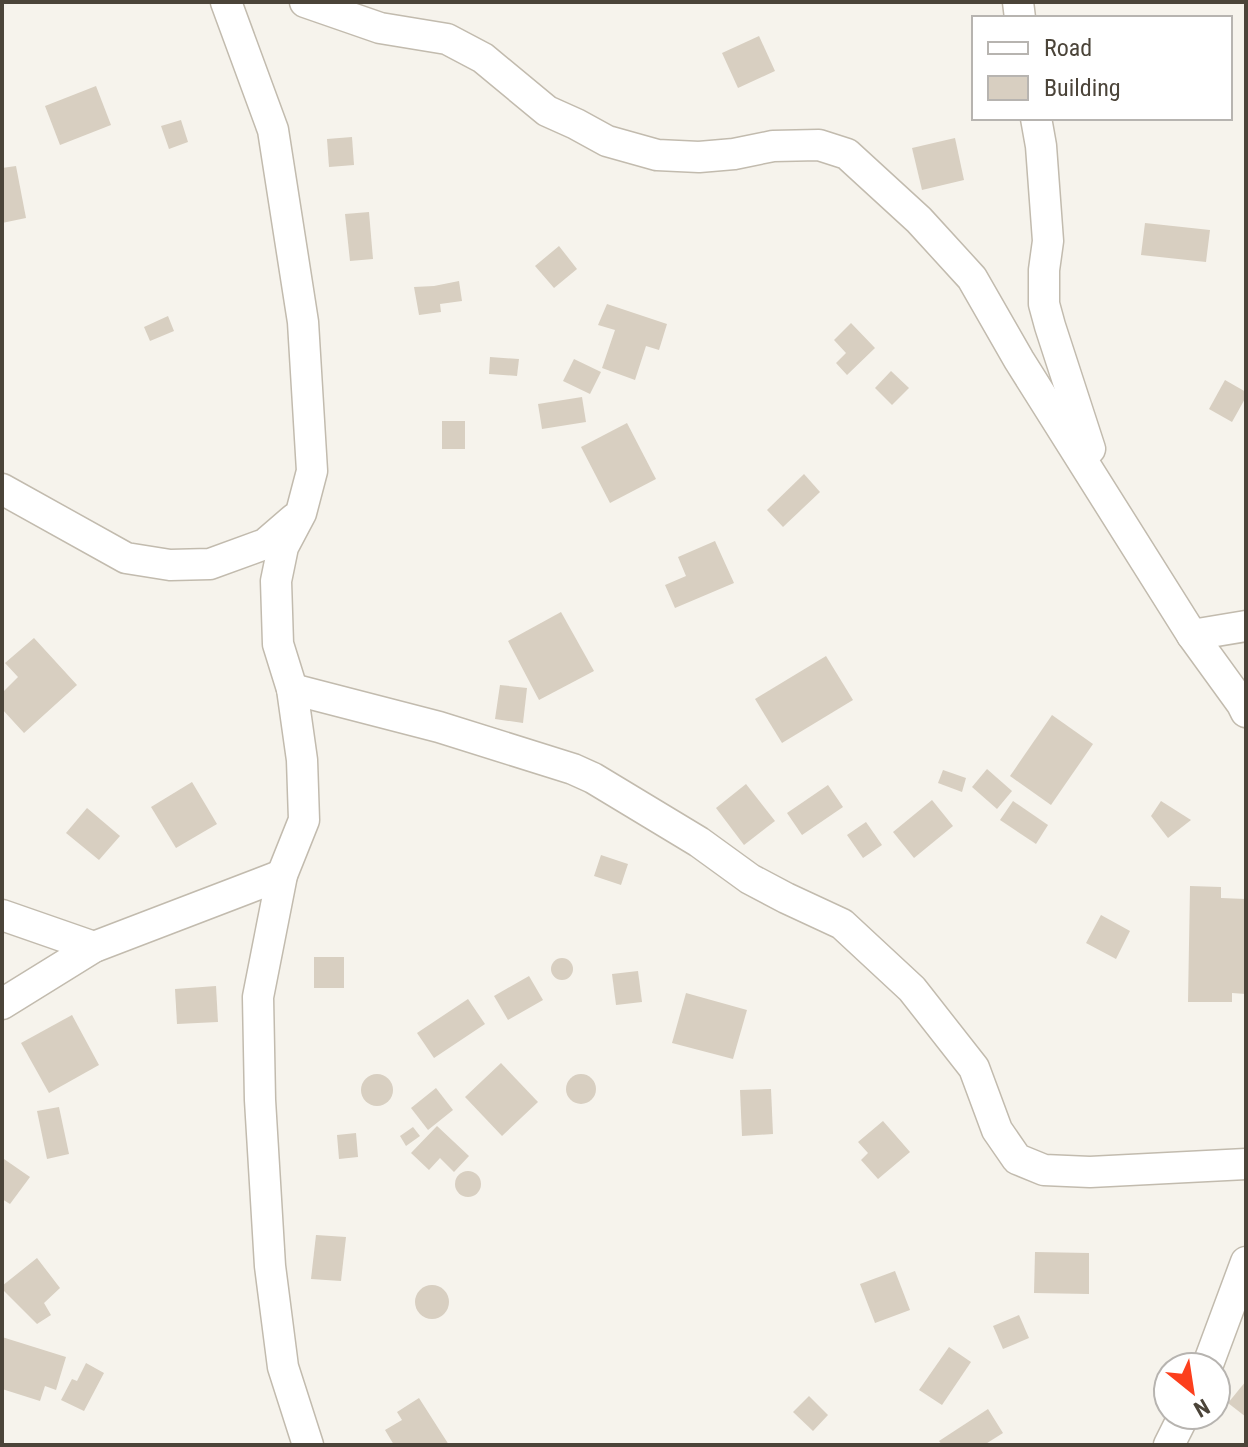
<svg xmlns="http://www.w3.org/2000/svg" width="1248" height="1447" viewBox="0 0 1248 1447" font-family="'Roboto Condensed',sans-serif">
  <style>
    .building { fill: #d8cfc1 }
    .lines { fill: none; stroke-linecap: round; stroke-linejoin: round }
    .minor-casing { stroke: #c2bbae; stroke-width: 33 }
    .minor { stroke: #fff; stroke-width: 30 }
  </style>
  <rect width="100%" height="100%" fill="#f6f3ec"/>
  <g class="building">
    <path d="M 759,36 L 775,71 L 738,88 L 722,53 Z"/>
    <path d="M 96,86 L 111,125 L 60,145 L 45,106 Z"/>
    <path d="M 181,120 L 188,142 L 169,149 L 161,126 Z"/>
    <path d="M 352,137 L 354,165 L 329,167 L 327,139 Z"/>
    <path d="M 955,138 L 964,180 L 922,190 L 912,148 Z"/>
    <path d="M 16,166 L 26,218 L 2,223 L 2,168 Z"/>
    <path d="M 369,212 L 373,259 L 350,261 L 345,214 Z"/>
    <path d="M 1145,223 L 1210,230 L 1206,262 L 1141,255 Z"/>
    <path d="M 559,246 L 577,269 L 554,288 L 535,266 Z"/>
    <path d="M 459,281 L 462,301 L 440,304 L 441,312 L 419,315 L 414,287 L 434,286 Z"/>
    <path d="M 607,304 L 667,324 L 659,350 L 646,346 L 635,380 L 602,368 L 615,330 L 598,325 Z"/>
    <path d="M 168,316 L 174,331 L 150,341 L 144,327 Z"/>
    <path d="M 851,323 L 875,348 L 847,375 L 836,363 L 846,353 L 834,340 Z"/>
    <path d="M 490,357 L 519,359 L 517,376 L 489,374 Z"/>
    <path d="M 574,359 L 601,372 L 590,394 L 563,381 Z"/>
    <path d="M 891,371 L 909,388 L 892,405 L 875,388 Z"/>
    <path d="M 1225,380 L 1246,392 L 1246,397 L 1232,422 L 1209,409 Z"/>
    <path d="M 582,397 L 586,422 L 542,429 L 538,404 Z"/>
    <rect x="442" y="421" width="23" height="28"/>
    <path d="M 627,423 L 656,479 L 610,503 L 581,447 Z"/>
    <path d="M 804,474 L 820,492 L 783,527 L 767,510 Z"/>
    <path d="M 715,541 L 734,583 L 675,608 L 665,585 L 686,576 L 678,557 Z"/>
    <path d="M 561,612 L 594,671 L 539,700 L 508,641 Z"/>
    <path d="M 34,638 L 77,685 L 24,733 L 2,709 L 2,693 L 18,677 L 5,663 Z"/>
    <path d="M 826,656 L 853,700 L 782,743 L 755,699 Z"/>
    <path d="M 500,685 L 527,688 L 523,723 L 495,719 Z"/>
    <path d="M 1052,715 L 1093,744 L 1051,805 L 1010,776 Z"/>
    <path d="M 987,769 L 1012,791 L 997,809 L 972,787 Z"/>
    <path d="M 943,770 L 966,778 L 962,792 L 938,783 Z"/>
    <path d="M 192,782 L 217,824 L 176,848 L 151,807 Z"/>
    <path d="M 746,784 L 775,821 L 744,845 L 716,808 Z"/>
    <path d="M 828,785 L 843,807 L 802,835 L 787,813 Z"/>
    <path d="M 932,800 L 953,826 L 914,858 L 893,832 Z"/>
    <path d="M 1013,801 L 1048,825 L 1036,844 L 1000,820 Z"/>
    <path d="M 1161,801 L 1191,820 L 1168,838 L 1151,816 Z"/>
    <path d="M 87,808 L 120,836 L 99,860 L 66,833 Z"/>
    <path d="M 866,822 L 882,845 L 863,858 L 847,835 Z"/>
    <path d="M 601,855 L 628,864 L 621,885 L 594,876 Z"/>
    <path d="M 1190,886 L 1221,887 L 1221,898 L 1246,899 L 1246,994 L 1232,993 L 1232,1002 L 1188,1002 Z"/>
    <path d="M 1101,915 L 1130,931 L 1116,959 L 1086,943 Z"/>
    <rect x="314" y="957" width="30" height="31"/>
    <circle cx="562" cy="969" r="11"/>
    <path d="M 638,971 L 642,1002 L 616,1005 L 612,974 Z"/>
    <path d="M 529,976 L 543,1000 L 508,1020 L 494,996 Z"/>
    <path d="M 216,986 L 218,1022 L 177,1024 L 175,989 Z"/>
    <path d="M 686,993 L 747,1010 L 733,1059 L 672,1043 Z"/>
    <path d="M 468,999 L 485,1024 L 434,1058 L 417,1033 Z"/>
    <path d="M 72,1015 L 99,1065 L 49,1093 L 21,1043 Z"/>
    <path d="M 501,1063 L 538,1102 L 502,1136 L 465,1097 Z"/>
    <circle cx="581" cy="1089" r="15"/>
    <circle cx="377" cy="1090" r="16"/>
    <path d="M 436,1088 L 453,1110 L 428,1130 L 411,1108 Z"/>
    <path d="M 771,1089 L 773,1134 L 742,1136 L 740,1090 Z"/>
    <path d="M 59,1107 L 69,1154 L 47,1159 L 37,1111 Z"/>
    <path d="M 883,1121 L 910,1152 L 878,1179 L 861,1160 L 868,1153 L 858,1142 Z"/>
    <path d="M 437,1126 L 469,1156 L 454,1172 L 440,1158 L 429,1170 L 411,1153 Z"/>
    <path d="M 413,1127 L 420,1136 L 406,1146 L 400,1136 Z"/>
    <path d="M 356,1133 L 358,1157 L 339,1159 L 337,1135 Z"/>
    <path d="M 4,1159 L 30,1177 L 10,1204 L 2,1199 L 2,1163 Z"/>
    <circle cx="468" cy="1184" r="13"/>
    <path d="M 316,1235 L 346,1237 L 341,1281 L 311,1279 Z"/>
    <path d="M 1035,1252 L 1089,1253 L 1089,1294 L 1034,1293 Z"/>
    <path d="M 37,1258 L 60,1288 L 44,1303 L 51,1315 L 37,1324 L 2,1289 L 2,1286 Z"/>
    <path d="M 895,1271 L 910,1310 L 875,1323 L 860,1284 Z"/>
    <circle cx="432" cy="1302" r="17"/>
    <path d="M 1019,1315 L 1029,1338 L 1003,1349 L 993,1326 Z"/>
    <path d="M 2,1337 L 66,1357 L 56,1390 L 45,1386 L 40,1401 L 2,1389 Z"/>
    <path d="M 949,1347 L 971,1362 L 942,1405 L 919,1390 Z"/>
    <path d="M 86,1363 L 104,1373 L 84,1411 L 61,1400 L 72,1379 L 77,1381 Z"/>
    <path d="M 1246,1381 L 1246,1417 L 1228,1403 Z"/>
    <path d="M 809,1396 L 828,1415 L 813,1431 L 793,1412 Z"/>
    <path d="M 419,1398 L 449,1445 L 394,1445 L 385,1430 L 402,1420 L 397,1412 Z"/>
    <path d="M 988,1409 L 1003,1433 L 984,1445 L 942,1445 L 939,1441 Z"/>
  </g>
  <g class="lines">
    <defs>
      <g id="minor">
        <path d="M 226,2 L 273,130 L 303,322 L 312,471 L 301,513 L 283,547 L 276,581 L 278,644 L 292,689 L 302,760 L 304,820 L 282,875 L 258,997 L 260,1100 L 270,1266 L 283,1367 L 308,1445"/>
        <path d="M 305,2 L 380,28 L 447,39 L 483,58 L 547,111 L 576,124 L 607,141 L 657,155 L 699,157 L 734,154 L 773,146 L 819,145 L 847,154 L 919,220 L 972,278 L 1019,360 L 1192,635 L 1242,704 L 1246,712"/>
        <path d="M 1018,2 L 1020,18"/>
        <path d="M 1036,118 L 1041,146 L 1048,241 L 1044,270 L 1044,304 L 1050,326 L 1090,449"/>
        <path d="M 2,489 L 126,558 L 170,565 L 210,564 L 265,544 L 294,519"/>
        <path d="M 1192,635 L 1246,626"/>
        <path d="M 292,689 L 439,727 L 573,769 L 593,778 L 699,842 L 750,879 L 786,898 L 842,924 L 912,989 L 974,1068 L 997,1130 L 1017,1159 L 1044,1170 L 1090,1172 L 1246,1164"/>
        <path d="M 2,915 L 94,947"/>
        <path d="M 2,1004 L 94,947 L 282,875"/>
        <path d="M 1207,1367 L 1246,1262"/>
        <path d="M 1169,1445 L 1184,1415"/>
      </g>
    </defs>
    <use href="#minor" class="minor-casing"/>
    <use href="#minor" class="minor"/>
  </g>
  <rect width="1248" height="1447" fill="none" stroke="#4b4439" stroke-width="8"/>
  <rect x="972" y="16" width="260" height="104" fill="#ffffff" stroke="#b7b4b0" stroke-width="2"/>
  <rect x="988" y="42" width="40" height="12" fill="#ffffff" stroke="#b7b4b0" stroke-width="2"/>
  <text x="1044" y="56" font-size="24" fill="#4b4439">Road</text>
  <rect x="988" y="76" width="40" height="24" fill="#d8cfc1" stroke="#b7b4b0" stroke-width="2"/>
  <text x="1044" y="96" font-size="24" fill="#4b4439">Building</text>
  <g transform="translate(1192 1391) rotate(150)"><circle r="38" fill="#ffffff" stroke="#b7b4b0" stroke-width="2"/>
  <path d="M0-6L14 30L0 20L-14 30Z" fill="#fc3f1d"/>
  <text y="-12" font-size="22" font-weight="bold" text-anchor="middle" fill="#4b4439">N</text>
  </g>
</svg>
